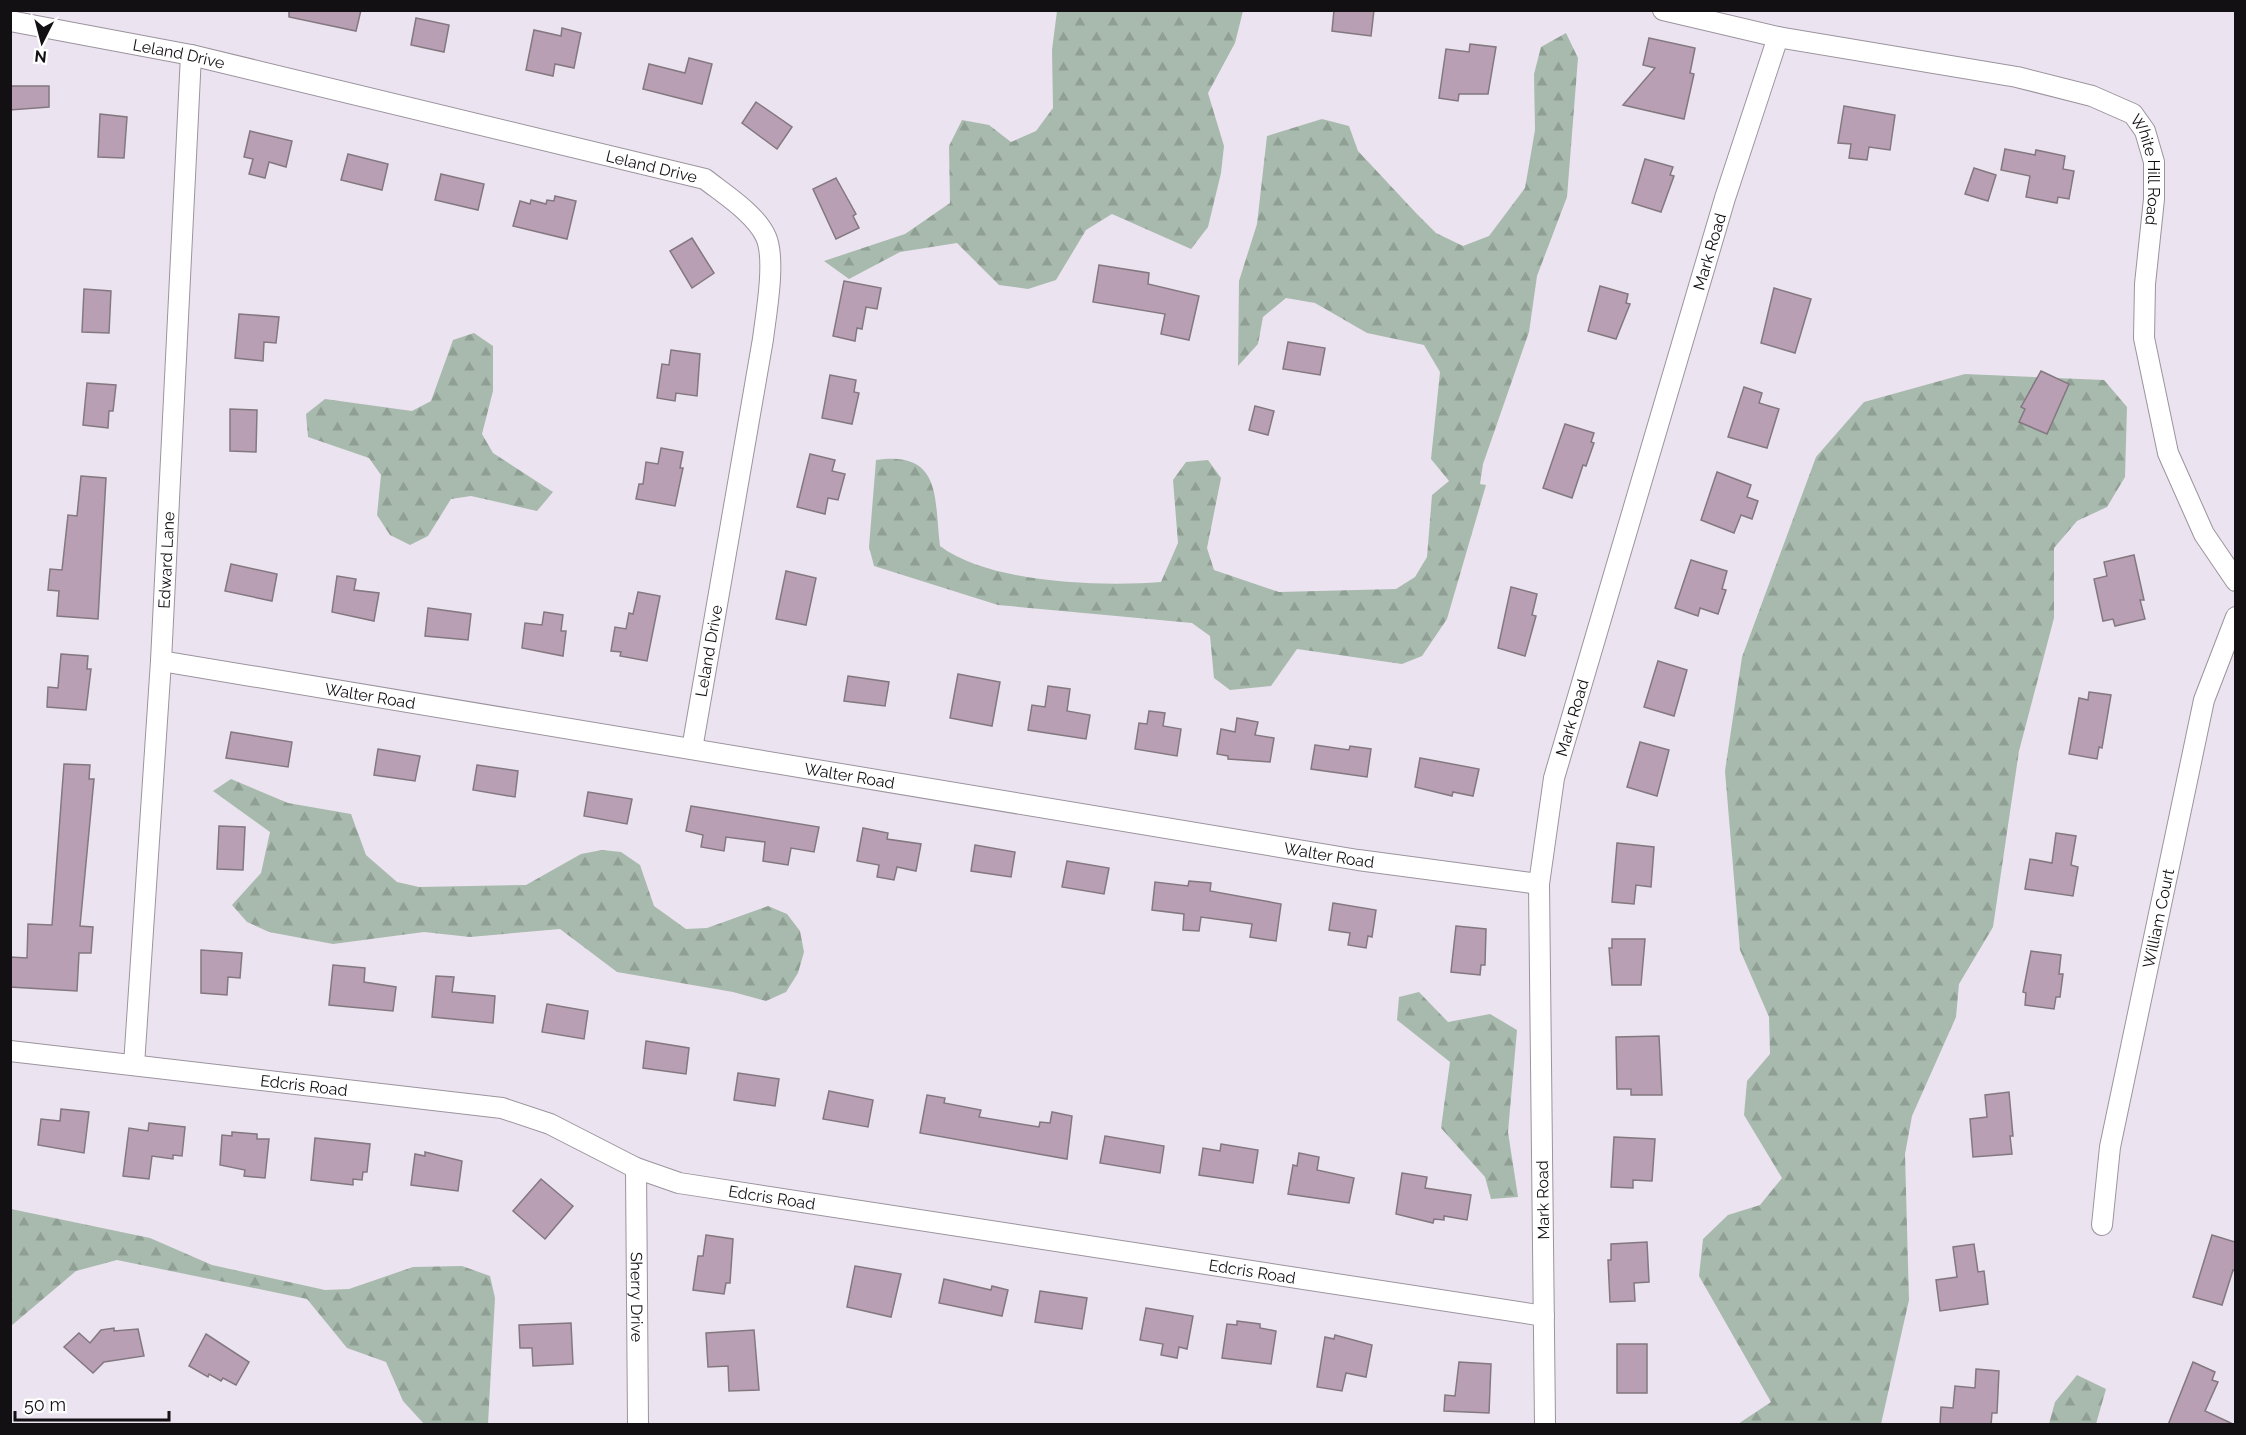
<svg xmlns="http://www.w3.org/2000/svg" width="2246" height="1435" viewBox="0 0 2246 1435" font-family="Raleway,sans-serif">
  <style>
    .forest { fill: url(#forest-firs) }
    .building { fill: #b99fb3; stroke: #837880; stroke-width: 1.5 }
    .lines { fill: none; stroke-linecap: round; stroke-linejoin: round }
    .minor-casing { stroke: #9b949e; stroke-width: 22 }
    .minor { stroke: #fff; stroke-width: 20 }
    .labels { text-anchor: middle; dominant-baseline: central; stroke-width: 4.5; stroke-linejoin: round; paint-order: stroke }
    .street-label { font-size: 16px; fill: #131014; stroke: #fff }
  </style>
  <defs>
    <pattern id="forest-firs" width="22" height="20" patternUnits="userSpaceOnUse" patternTransform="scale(1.5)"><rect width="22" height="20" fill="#a8baad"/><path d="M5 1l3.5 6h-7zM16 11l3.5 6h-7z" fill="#909f94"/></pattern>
  </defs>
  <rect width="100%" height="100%" fill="#ebe3ef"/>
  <g class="forest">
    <path d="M 1057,11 L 1243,11 L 1235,43 L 1208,93 L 1224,146 L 1221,173 L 1208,227 L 1191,249 L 1112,214 L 1086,230 L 1056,280 L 1028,289 L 999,285 L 957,243 L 900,252 L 849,279 L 824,261 L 905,234 L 950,203 L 949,146 L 962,120 L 989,125 L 1011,142 L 1036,131 L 1053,108 L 1052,50 Z"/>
    <path d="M 1566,33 L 1578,58 L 1567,197 L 1537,276 L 1529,332 L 1483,464 L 1480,484 L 1486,485 L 1447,619 L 1422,656 L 1402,664 L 1297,649 L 1271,686 L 1230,690 L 1214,678 L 1210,636 L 1192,623 L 998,605 L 874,566 L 869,547 L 876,460 C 942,451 934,497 940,546 C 989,583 1100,587 1161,582 L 1178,543 L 1173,480 L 1186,462 L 1208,460 L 1221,478 L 1207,548 L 1214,570 L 1279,592 L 1396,589 L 1415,577 L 1427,557 L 1432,495 L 1449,481 L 1431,459 L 1440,372 L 1424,345 L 1367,333 L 1315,303 L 1286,298 L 1263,317 L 1258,344 L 1238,366 L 1239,281 L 1257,224 L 1267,136 L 1322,119 L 1349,126 L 1358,151 L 1416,213 L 1436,233 L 1463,246 L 1489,236 L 1525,188 L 1535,130 L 1534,74 L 1541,47 Z"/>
    <path d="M 474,333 L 493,346 L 493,391 L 482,434 L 493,453 L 553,492 L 537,511 L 471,496 L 451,499 L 428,536 L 410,545 L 390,535 L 377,515 L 381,475 L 369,458 L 308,437 L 306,414 L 325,399 L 412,411 L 431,401 L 453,340 Z"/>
    <path d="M 1965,374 L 2104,380 L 2127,407 L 2125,477 L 2107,507 L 2077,521 L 2054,548 L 2054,618 L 2019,751 L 1993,927 L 1959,984 L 1956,1017 L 1912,1116 L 1905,1154 L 1909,1300 L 1881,1424 L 1738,1424 L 1771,1402 L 1699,1276 L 1703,1239 L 1728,1215 L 1760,1205 L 1782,1178 L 1744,1115 L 1747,1081 L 1770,1054 L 1769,1017 L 1740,950 L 1725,771 L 1742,657 L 1816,457 L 1864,402 Z"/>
    <path d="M 231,779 L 288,803 L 351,814 L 366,855 L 397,882 L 419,887 L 526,885 L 581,854 L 602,850 L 621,852 L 640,865 L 654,906 L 686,929 L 707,928 L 768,906 L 787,914 L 800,931 L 804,952 L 798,973 L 786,992 L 766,1001 L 733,992 L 617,972 L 560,929 L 470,937 L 424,932 L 333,944 L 269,932 L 247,922 L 232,905 L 261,873 L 270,832 L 213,791 Z"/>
    <path d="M 1419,992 L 1448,1022 L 1490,1014 L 1517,1030 L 1508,1132 L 1518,1197 L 1491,1199 L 1485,1177 L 1441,1128 L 1450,1062 L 1397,1020 L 1399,997 Z"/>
    <path d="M 11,1209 L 150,1238 L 212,1265 L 325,1290 L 349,1289 L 413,1267 L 462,1266 L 490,1276 L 495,1298 L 488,1424 L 424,1424 L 403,1401 L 386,1362 L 347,1348 L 307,1299 L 117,1260 L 76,1271 L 11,1326 Z"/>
    <path d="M 2077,1375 L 2106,1389 L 2096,1424 L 2049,1424 L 2055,1402 Z"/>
  </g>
  <g class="building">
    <path d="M 289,10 L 361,10 L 356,31 L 289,17 Z"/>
    <path d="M 1334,10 L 1374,10 L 1371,36 L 1332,31 Z"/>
    <path d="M 416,18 L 449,25 L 444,52 L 411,45 Z"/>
    <path d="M 562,28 L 581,33 L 574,68 L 555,64 L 553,76 L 526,70 L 534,30 L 561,36 Z"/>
    <path d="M 1649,38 L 1695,48 L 1690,73 L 1694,74 L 1684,119 L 1623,105 L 1655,68 L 1643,65 Z"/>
    <path d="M 1470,44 L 1496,47 L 1488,94 L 1459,94 L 1458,101 L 1439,98 L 1446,49 L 1469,52 Z"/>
    <path d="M 689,58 L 712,64 L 702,104 L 643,89 L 649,64 L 685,73 Z"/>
    <path d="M 10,86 L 49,86 L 49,107 L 10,110 Z"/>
    <path d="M 756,102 L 792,127 L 777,149 L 742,123 Z"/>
    <path d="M 1844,106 L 1895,115 L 1890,150 L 1869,147 L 1867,160 L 1849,158 L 1851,144 L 1838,143 Z"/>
    <path d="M 100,114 L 127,117 L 124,158 L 98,157 Z"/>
    <path d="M 250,131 L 292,141 L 286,167 L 269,162 L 265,178 L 249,174 L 253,159 L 244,157 Z"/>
    <path d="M 2005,149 L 2035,155 L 2036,150 L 2065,156 L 2063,169 L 2074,171 L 2069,199 L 2058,197 L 2057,203 L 2026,197 L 2030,176 L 2001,170 Z"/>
    <path d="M 348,154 L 388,164 L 382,190 L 341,180 Z"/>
    <path d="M 1645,159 L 1673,167 L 1670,175 L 1674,176 L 1661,212 L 1632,203 Z"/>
    <path d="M 1974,168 L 1996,175 L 1988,201 L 1965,194 Z"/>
    <path d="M 441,174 L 484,184 L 478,210 L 435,200 Z"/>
    <path d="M 836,178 L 856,214 L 853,216 L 859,228 L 836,239 L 813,189 Z"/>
    <path d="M 555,196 L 576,201 L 567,239 L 513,226 L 520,201 L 530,204 L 531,200 L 546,204 L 547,200 L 554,201 Z"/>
    <path d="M 692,238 L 714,273 L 692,288 L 670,251 Z"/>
    <path d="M 1099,265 L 1149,273 L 1148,284 L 1199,296 L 1189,340 L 1161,334 L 1165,314 L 1093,302 Z"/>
    <path d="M 844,281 L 881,288 L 877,309 L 866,307 L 862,329 L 857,328 L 855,341 L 833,336 Z"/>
    <path d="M 1600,286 L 1628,294 L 1626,303 L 1630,304 L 1616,339 L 1588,331 Z"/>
    <path d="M 1774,288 L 1811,299 L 1795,353 L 1761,343 Z"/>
    <path d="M 84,289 L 111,291 L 109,333 L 82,332 Z"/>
    <path d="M 239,314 L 279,317 L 276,343 L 264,342 L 263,361 L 235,358 Z"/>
    <path d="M 1288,342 L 1325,348 L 1320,375 L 1283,369 Z"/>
    <path d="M 671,350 L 700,354 L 697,396 L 676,393 L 675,401 L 657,398 L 662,364 L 669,365 Z"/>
    <path d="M 2041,371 L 2069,384 L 2047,434 L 2019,422 L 2025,409 L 2021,407 Z"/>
    <path d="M 830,375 L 856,380 L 854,392 L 859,393 L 852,424 L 822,418 Z"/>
    <path d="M 87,383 L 116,385 L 113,411 L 109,411 L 108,428 L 83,425 Z"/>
    <path d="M 1744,387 L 1762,393 L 1759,403 L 1779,409 L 1767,448 L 1728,437 Z"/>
    <path d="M 1255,406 L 1274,411 L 1268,435 L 1249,430 Z"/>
    <path d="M 230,409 L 257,410 L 256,452 L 230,451 Z"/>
    <path d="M 1565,424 L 1594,433 L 1591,442 L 1594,443 L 1586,466 L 1583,465 L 1572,498 L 1543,488 Z"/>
    <path d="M 661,448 L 683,452 L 680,468 L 683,468 L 675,506 L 636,499 L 639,484 L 643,484 L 646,462 L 658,464 Z"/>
    <path d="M 810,454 L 835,460 L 832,471 L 845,474 L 838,500 L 828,498 L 825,514 L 797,507 Z"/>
    <path d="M 1717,472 L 1751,485 L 1747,497 L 1758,501 L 1752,519 L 1741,515 L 1734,533 L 1701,520 Z"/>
    <path d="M 81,476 L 106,478 L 98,619 L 57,616 L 59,591 L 48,590 L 50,569 L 62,570 L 68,515 L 77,516 Z"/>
    <path d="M 2134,555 L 2144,600 L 2140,600 L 2145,619 L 2115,626 L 2113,619 L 2103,621 L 2094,579 L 2107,576 L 2104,562 Z"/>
    <path d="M 1691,560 L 1727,571 L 1722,589 L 1726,590 L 1718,614 L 1700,608 L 1698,616 L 1675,608 Z"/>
    <path d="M 231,564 L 277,574 L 272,601 L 225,591 Z"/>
    <path d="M 786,571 L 816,578 L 806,625 L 776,619 Z"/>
    <path d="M 337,576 L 356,579 L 354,590 L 379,593 L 374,621 L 332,612 Z"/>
    <path d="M 1511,587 L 1537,594 L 1532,615 L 1536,616 L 1525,656 L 1498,648 Z"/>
    <path d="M 638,592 L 660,596 L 647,661 L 620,656 L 621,652 L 611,651 L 615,627 L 626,629 L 629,613 L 633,614 Z"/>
    <path d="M 428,608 L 471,614 L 468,640 L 425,636 Z"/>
    <path d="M 544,612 L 563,615 L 561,631 L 566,631 L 563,656 L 522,648 L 525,623 L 542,625 Z"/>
    <path d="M 61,654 L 88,656 L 87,669 L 91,669 L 86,710 L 47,707 L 48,687 L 58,688 Z"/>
    <path d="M 1658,661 L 1687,670 L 1674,716 L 1644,707 Z"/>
    <path d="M 958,674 L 1000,682 L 992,726 L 950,718 Z"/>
    <path d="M 848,676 L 889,682 L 885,706 L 844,701 Z"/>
    <path d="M 1048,686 L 1070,689 L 1067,711 L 1090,715 L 1086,739 L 1028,730 L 1032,705 L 1045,707 Z"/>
    <path d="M 2089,692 L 2111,695 L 2102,748 L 2099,747 L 2097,759 L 2069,754 L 2079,698 L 2088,700 Z"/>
    <path d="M 1149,711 L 1165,713 L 1163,726 L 1181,729 L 1177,756 L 1135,749 L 1139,723 L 1147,724 Z"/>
    <path d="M 1237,718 L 1258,722 L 1255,735 L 1274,738 L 1270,762 L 1228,759 L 1228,756 L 1217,754 L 1221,729 L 1235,732 Z"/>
    <path d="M 231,732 L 292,742 L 288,767 L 226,758 Z"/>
    <path d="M 1640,742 L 1669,750 L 1657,796 L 1627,787 Z"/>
    <path d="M 1315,745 L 1349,750 L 1350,746 L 1371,749 L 1367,777 L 1311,769 Z"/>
    <path d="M 378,749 L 420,756 L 415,781 L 374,775 Z"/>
    <path d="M 1420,758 L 1479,769 L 1473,796 L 1453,792 L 1452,796 L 1415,787 Z"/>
    <path d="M 64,764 L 90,765 L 89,779 L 94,779 L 80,926 L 93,927 L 91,953 L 79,953 L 77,991 L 10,987 L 10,957 L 27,958 L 28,924 L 52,925 Z"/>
    <path d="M 477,765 L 518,771 L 515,797 L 473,790 Z"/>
    <path d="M 588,792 L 632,799 L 627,824 L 584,816 Z"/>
    <path d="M 691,806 L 819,827 L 814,852 L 791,848 L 788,865 L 763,861 L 765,842 L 726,837 L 724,851 L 701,847 L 703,835 L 686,831 Z"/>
    <path d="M 219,826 L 245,827 L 243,870 L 217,869 Z"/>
    <path d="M 863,828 L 888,833 L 887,839 L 921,844 L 916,871 L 897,867 L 894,880 L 877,877 L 879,865 L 857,861 Z"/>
    <path d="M 2056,833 L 2076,836 L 2071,865 L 2078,867 L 2073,896 L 2025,889 L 2030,859 L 2052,863 Z"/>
    <path d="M 1617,843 L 1654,847 L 1651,887 L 1636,885 L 1634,904 L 1612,902 Z"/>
    <path d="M 975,845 L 1015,852 L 1011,877 L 971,871 Z"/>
    <path d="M 1067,861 L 1109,868 L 1104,894 L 1062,887 Z"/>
    <path d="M 1189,881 L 1211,883 L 1210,891 L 1281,904 L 1276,941 L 1250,937 L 1252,924 L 1201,917 L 1199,931 L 1183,930 L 1184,914 L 1152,910 L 1155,882 L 1188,886 Z"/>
    <path d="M 1333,903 L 1376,910 L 1372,937 L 1368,936 L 1366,948 L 1348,945 L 1350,933 L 1329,930 Z"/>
    <path d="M 1456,926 L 1486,929 L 1485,965 L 1481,965 L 1480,975 L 1451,972 Z"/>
    <path d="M 1612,939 L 1645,939 L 1641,985 L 1612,985 L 1609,948 L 1612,948 Z"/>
    <path d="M 201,950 L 242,953 L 240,978 L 228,977 L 227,995 L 201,993 Z"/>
    <path d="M 2031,951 L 2061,955 L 2059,974 L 2063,974 L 2060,997 L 2056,997 L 2054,1009 L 2025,1005 L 2026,993 L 2023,992 Z"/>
    <path d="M 333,965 L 365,968 L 364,982 L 396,987 L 393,1011 L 329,1005 Z"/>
    <path d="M 436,976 L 454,977 L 452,992 L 495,996 L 493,1023 L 432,1017 Z"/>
    <path d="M 547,1004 L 588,1011 L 584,1039 L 542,1032 Z"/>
    <path d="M 1659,1036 L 1662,1095 L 1631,1095 L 1631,1089 L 1617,1089 L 1616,1037 Z"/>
    <path d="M 646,1041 L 689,1048 L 686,1074 L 643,1068 Z"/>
    <path d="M 738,1073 L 779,1079 L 775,1106 L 734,1100 Z"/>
    <path d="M 829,1091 L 873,1100 L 868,1127 L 823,1119 Z"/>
    <path d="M 2009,1092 L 2013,1136 L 2010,1136 L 2012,1154 L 1973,1157 L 1970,1119 L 1987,1117 L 1985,1095 Z"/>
    <path d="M 927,1095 L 945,1098 L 944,1103 L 981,1110 L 979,1117 L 1039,1127 L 1040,1122 L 1050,1123 L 1052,1112 L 1072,1116 L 1067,1159 L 920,1133 Z"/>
    <path d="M 61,1109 L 89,1112 L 84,1153 L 38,1145 L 41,1119 L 60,1121 Z"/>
    <path d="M 149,1123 L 185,1127 L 182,1156 L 173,1155 L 173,1159 L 152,1156 L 149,1179 L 123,1176 L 129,1128 L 148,1131 Z"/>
    <path d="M 232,1132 L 257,1134 L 257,1139 L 269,1139 L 265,1178 L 244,1176 L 245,1170 L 220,1165 L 222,1135 L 232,1136 Z"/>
    <path d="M 1105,1136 L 1164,1146 L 1160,1173 L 1100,1163 Z"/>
    <path d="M 1614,1137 L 1655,1139 L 1652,1181 L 1633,1180 L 1633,1188 L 1611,1187 Z"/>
    <path d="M 315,1138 L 370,1144 L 367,1172 L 363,1172 L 362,1180 L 353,1179 L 353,1185 L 311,1180 Z"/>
    <path d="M 1221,1144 L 1258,1150 L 1253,1183 L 1199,1175 L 1203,1148 L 1220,1151 Z"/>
    <path d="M 425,1152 L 462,1161 L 458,1191 L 411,1185 L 415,1154 L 425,1156 Z"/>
    <path d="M 1299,1153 L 1319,1157 L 1317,1170 L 1354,1178 L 1349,1203 L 1288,1194 L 1293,1165 L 1297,1166 Z"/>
    <path d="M 1402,1173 L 1427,1177 L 1425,1188 L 1471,1195 L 1467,1220 L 1444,1216 L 1444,1220 L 1434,1219 L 1433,1223 L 1396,1214 Z"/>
    <path d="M 541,1179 L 573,1206 L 545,1239 L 513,1211 Z"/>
    <path d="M 706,1235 L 733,1239 L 730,1283 L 726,1283 L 724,1294 L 693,1290 L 698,1256 L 703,1256 Z"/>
    <path d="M 2212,1235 L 2235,1242 L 2235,1271 L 2233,1270 L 2222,1305 L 2193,1297 Z"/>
    <path d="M 1647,1242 L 1649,1282 L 1634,1283 L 1635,1301 L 1610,1302 L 1608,1260 L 1611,1260 L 1611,1244 Z"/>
    <path d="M 1974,1244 L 1978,1272 L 1984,1271 L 1988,1304 L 1940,1311 L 1936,1280 L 1957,1277 L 1953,1247 Z"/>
    <path d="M 855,1266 L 901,1274 L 891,1317 L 847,1307 Z"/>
    <path d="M 944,1279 L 991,1290 L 992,1286 L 1008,1290 L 1002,1316 L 939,1303 Z"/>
    <path d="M 1040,1291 L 1087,1298 L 1082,1329 L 1035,1322 Z"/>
    <path d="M 1146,1308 L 1193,1316 L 1187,1349 L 1179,1347 L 1177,1358 L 1161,1355 L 1163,1344 L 1140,1340 Z"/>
    <path d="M 1237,1321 L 1260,1324 L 1260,1328 L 1276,1331 L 1271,1364 L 1222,1358 L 1227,1324 L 1237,1325 Z"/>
    <path d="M 571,1323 L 573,1364 L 533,1366 L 532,1348 L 520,1348 L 519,1325 Z"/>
    <path d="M 114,1328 L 114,1331 L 138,1329 L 144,1356 L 104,1362 L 93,1373 L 64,1347 L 79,1333 L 90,1343 L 101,1330 Z"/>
    <path d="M 754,1330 L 759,1390 L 729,1391 L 728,1366 L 708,1367 L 706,1333 Z"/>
    <path d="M 206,1334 L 249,1362 L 236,1385 L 223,1378 L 221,1381 L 209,1374 L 208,1377 L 189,1366 Z"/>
    <path d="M 1335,1335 L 1372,1345 L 1366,1377 L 1346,1373 L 1342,1391 L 1317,1387 L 1325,1337 L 1334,1339 Z"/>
    <rect x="1617" y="1344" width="30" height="49"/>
    <path d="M 1459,1362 L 1491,1364 L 1489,1413 L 1444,1411 L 1445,1395 L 1455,1396 Z"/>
    <path d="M 2193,1362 L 2215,1372 L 2212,1380 L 2218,1382 L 2205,1411 L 2235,1425 L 2168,1425 Z"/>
    <path d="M 1976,1369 L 1999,1371 L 1997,1413 L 1992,1413 L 1991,1425 L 1940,1425 L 1941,1407 L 1953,1408 L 1955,1386 L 1975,1388 Z"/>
  </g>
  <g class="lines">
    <defs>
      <g id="minor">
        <path id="s1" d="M 1663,10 L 1778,37 L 2017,77 L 2092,96 L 2133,114 L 2145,131 L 2154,162 L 2154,199 L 2145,284 L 2144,338 L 2168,453 L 2204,534 L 2236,581"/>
        <path id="s2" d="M 10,21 L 191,55 L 705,179 C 724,194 756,214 766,237 C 776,260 766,314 763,339 L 692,749"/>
        <path id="s3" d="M 161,661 L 1358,860 L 1539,884"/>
        <path id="s4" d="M 10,1051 L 502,1108 L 550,1124 L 636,1168 L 679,1183 L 1544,1316"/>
        <path id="s5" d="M 134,1065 L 161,661 L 191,55"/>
        <path id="s6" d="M 636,1168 L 638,1424"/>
        <path id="s7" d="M 2102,1225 L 2110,1147 L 2204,700 L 2236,617"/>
        <path id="s8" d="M 1545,1424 L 1539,884 L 1554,778 L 1725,198 L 1778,37"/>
      </g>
    </defs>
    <use href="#minor" class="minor-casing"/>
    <use href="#minor" class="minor"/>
  </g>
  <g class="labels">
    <g class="street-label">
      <text stroke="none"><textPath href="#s2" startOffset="172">Leland Drive</textPath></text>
      <text stroke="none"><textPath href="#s2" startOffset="658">Leland Drive</textPath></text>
      <text stroke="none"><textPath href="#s1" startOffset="542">White Hill Road</textPath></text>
      <text stroke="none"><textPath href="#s8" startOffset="1196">Mark Road</textPath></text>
      <text stroke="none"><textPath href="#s5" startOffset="506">Edward Lane</textPath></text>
      <text transform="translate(709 651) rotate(-80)">Leland Drive</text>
      <text stroke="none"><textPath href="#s3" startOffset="212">Walter Road</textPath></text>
      <text stroke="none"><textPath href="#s8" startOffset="710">Mark Road</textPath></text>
      <text stroke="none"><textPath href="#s3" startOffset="698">Walter Road</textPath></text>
      <text stroke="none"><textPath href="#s3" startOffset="1184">Walter Road</textPath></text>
      <text stroke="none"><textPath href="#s7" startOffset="312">William Court</textPath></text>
      <text stroke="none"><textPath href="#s4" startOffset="296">Edcris Road</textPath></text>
      <text stroke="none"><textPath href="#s4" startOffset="782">Edcris Road</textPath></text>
      <text transform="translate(1543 1200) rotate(-91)">Mark Road</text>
      <text stroke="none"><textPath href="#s4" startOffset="1268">Edcris Road</textPath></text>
      <text stroke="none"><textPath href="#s6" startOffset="129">Sherry Drive</textPath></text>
    </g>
  </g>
  <rect width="2246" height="1435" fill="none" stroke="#131014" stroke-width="24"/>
  <g transform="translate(42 42) rotate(186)" stroke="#ffffff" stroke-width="4.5" paint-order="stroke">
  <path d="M0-4.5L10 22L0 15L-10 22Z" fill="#131014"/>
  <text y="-9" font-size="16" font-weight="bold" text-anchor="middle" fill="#131014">N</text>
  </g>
  <path d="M15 1411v9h154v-9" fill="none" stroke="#131014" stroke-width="3"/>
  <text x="24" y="1411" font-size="18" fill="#131014" stroke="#ffffff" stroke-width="4.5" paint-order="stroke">50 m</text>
</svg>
